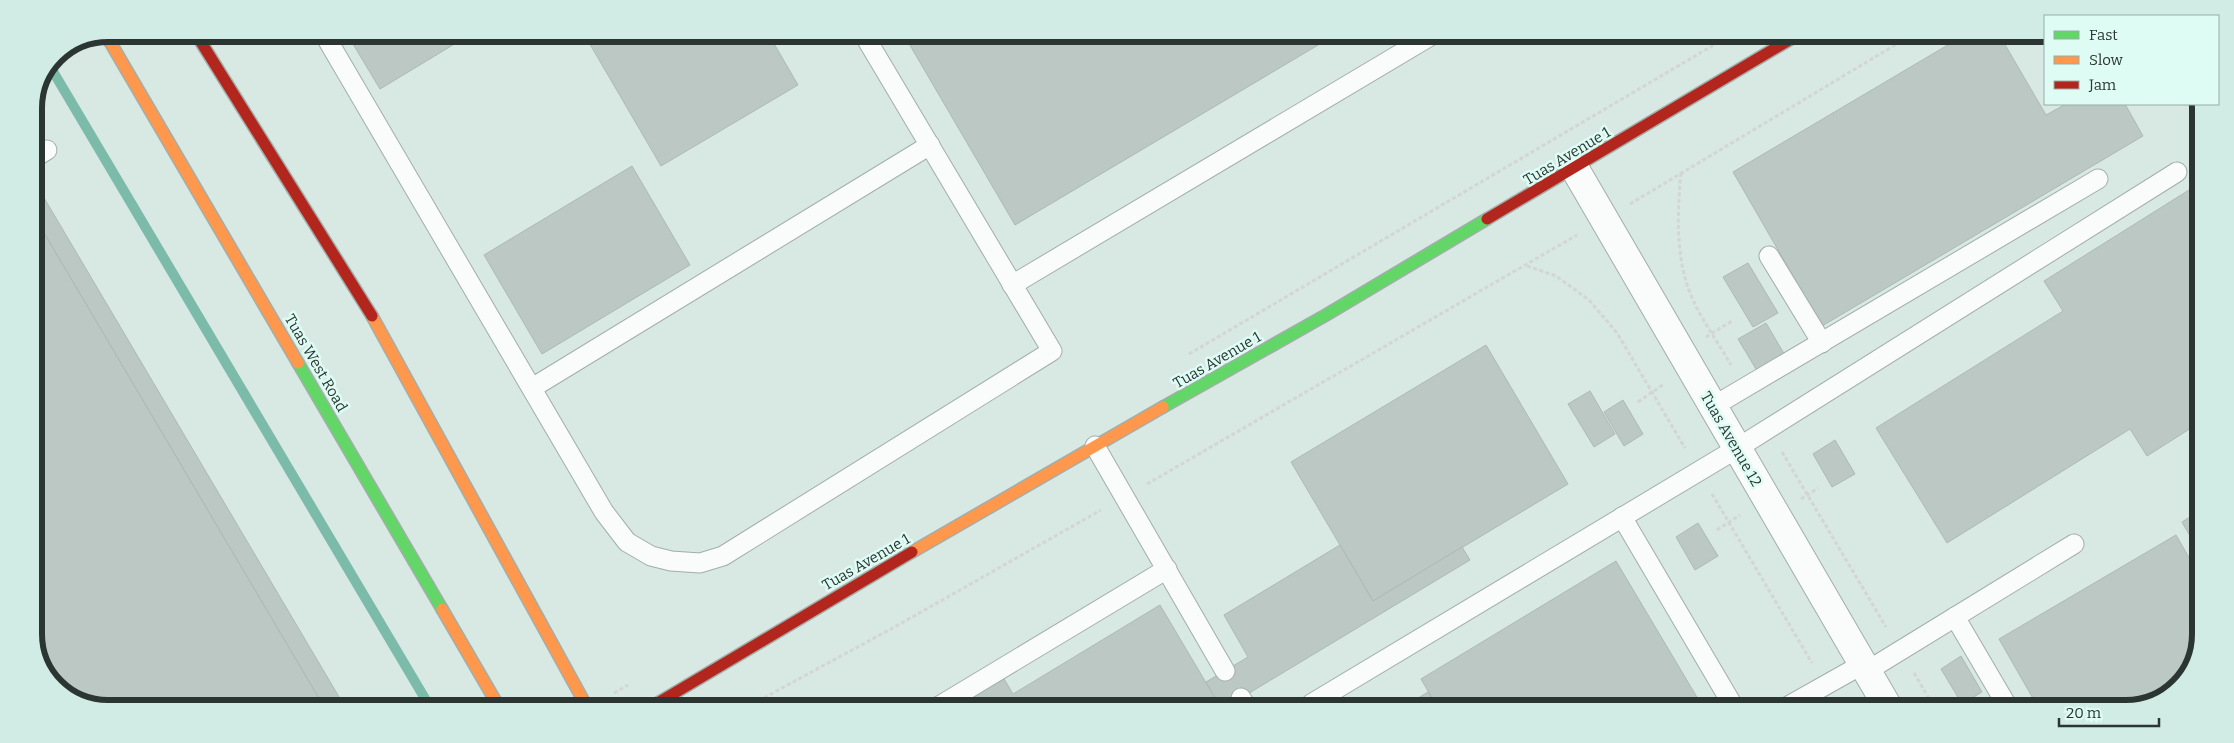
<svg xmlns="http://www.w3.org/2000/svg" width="2234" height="743" viewBox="0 0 2234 743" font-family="Bitter,serif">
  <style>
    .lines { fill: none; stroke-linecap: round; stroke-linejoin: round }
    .stream { stroke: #7cbaaa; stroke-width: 10 }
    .building { fill: #bbc8c4; stroke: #adb9b5 }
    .lane-casing { stroke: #a2aeaa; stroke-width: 21 }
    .street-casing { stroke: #a2aeaa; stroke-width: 30 }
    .fast-casing { stroke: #a2aeaa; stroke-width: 14 }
    .slow-casing { stroke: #a2aeaa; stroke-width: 14 }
    .jam-casing { stroke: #a2aeaa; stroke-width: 14 }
    .path { stroke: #d2d6d5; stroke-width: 3; stroke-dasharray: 4 2.5; stroke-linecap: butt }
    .lane { stroke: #f9fcfb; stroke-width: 19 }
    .street { stroke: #f9fcfb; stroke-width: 28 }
    .fast { stroke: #63d668; stroke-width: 11 }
    .slow { stroke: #ff974d; stroke-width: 11 }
    .jam { stroke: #b3261e; stroke-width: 11 }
    .labels { text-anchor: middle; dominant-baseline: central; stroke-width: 5; stroke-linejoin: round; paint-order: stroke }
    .street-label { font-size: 15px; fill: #2b3633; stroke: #defcf3 }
    .rim { fill: none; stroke: #2b3633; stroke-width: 6 }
  </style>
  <rect width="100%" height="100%" fill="#d8e8e3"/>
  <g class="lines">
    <path class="stream" d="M 51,68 L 430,707"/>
  </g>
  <g class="building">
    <path d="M 347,34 L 471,34 L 380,89 Z"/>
    <path d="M 584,34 L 769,35 L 798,85 L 661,166 Z"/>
    <path d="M 904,35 L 1335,35 L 1015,225 Z"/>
    <path d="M 1963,36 L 2000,36 L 2046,115 L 2066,104 L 2125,104 L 2143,136 L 1822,326 L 1733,172 Z"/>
    <path d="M 632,166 L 690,265 L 542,354 L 484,255 Z"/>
    <path d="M 2189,190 L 2200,208 L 2199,423 L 2147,456 L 2130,429 L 1947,543 L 1876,428 L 2063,311 L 2044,281 Z"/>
    <path d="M 40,191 L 345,707 L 324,707 L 34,216 L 34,194 Z"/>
    <path d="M 34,216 L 324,707 L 89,707 L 52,684 L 34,640 Z"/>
    <path d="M 1748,263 L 1778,313 L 1753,327 L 1723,277 Z"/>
    <path d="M 1766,323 L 1786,357 L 1759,374 L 1738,339 Z"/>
    <path d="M 1486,345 L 1568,484 L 1373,601 L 1291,462 Z"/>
    <path d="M 1590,391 L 1615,434 L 1594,447 L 1568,404 Z"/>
    <path d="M 1623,400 L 1643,434 L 1624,446 L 1604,412 Z"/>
    <path d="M 1835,440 L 1855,474 L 1832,487 L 1813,454 Z"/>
    <path d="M 2198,512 L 2198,550 L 2182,522 Z"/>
    <path d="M 1698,523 L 1718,556 L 1695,570 L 1676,537 Z"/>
    <path d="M 2176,535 L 2198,573 L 2198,654 L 2171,694 L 2126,709 L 2039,709 L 1999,639 Z"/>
    <path d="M 1340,545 L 1373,601 L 1462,547 L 1470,560 L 1241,698 L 1221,708 L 1206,682 L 1248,657 L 1224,615 Z"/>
    <path d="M 1616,561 L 1704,709 L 1438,708 L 1421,679 Z"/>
    <path d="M 1160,605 L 1221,708 L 973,708 L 965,693 L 1000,672 L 1013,694 Z"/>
    <path d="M 1961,656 L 1982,692 L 1962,704 L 1941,669 Z"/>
    <path d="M 1428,692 L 1438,708 L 1402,708 Z"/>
  </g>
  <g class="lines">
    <defs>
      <g id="lane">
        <path d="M 324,34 L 604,512 L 627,542 L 651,556 L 671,561 L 700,563 L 723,556 L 1052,351 L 864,35"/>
        <path d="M 34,158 L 47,150"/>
        <path d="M 1769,256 L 1822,343"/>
        <path d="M 1012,285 L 1432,35"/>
        <path d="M 532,388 L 930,145"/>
        <path d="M 1712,407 L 2098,179"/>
        <path d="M 1095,446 L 1225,671"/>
        <path d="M 1622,517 L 1735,709"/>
        <path d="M 1955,617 L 2009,709"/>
        <path d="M 1867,671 L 2074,544"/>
        <path d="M 1241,698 L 1247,708"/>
        <path d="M 936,708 L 1167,569"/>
        <path d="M 1313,708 L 1311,704 L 1736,449 L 2177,172"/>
        <path d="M 1783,709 L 1863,664"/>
      </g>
      <path id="street" d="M 1575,169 L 1889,709"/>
      <g id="fast">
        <path d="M 298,363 L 442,609"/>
        <path d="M 1163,407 L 1326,315 L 1487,219"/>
      </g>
      <g id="slow">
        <path d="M 106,35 L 298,363"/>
        <path d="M 372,316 L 587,707"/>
        <path d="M 912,552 L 1163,407"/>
        <path d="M 442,609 L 499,707"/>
      </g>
      <g id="jam">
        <path d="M 196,34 L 372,316"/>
        <path d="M 1487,219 L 1796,36"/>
        <path d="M 651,707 L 912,552"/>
      </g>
    </defs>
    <use href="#lane" class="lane-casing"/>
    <use href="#street" class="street-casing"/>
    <use href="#fast" class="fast-casing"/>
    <use href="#slow" class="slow-casing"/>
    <use href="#jam" class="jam-casing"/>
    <g class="path">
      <path d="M 1681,173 C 1677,215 1675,263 1694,302 C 1704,323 1719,344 1731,365"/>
      <path d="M 1630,204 L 1910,36"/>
      <path d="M 1527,266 L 1556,276 L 1589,300 L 1617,333 L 1685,448"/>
      <path d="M 1706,337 L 1732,321"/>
      <path d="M 1189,354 L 1729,36"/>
      <path d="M 1638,402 L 1664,384"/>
      <path d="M 1782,452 L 1886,627"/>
      <path d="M 1147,484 L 1577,235"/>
      <path d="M 1712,494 L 1812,663"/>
      <path d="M 1801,499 L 1818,488"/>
      <path d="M 1717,530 L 1740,515"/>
      <path d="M 1914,673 L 1935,709"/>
      <path d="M 614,693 L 628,685"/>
      <path d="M 747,707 L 900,624 L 1101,510"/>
      <path d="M 1927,709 L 1941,700"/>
    </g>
    <use href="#lane" class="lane"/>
    <use href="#street" class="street"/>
    <use href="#fast" class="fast"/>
    <use href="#slow" class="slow"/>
    <use href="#jam" class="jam"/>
  </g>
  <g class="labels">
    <g class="street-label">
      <text transform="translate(1567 156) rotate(-31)">Tuas Avenue 1</text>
      <text transform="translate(1217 360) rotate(-30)">Tuas Avenue 1</text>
      <text transform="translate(316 363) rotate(60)">Tuas West Road</text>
      <text transform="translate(1731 439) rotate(60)">Tuas Avenue 12</text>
      <text transform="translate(866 562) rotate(-30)">Tuas Avenue 1</text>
    </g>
  </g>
  <path d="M0 0H2234V743H0ZM108 42H2126A66 66 0 0 1 2192 108V634A66 66 0 0 1 2126 700H108A66 66 0 0 1 42 634V108A66 66 0 0 1 108 42Z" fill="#d0ece4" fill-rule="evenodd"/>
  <path class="rim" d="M108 42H2126A66 66 0 0 1 2192 108V634A66 66 0 0 1 2126 700H108A66 66 0 0 1 42 634V108A66 66 0 0 1 108 42Z"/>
  <rect x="2044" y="15" width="175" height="90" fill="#defcf3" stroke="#96ada6"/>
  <rect x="2054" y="31" width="25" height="8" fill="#63d668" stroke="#96ada6"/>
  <text x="2089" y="40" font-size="15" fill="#2b3633">Fast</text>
  <rect x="2054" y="56" width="25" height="8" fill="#ff974d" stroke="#96ada6"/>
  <text x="2089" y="65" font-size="15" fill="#2b3633">Slow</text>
  <rect x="2054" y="81" width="25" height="8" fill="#b3261e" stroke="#96ada6"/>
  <text x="2089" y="90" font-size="15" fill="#2b3633">Jam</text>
  <path d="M2059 718v8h100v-8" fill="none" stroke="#2b3633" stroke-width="2.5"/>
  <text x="2066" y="718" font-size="15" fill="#2b3633" stroke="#defcf3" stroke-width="4" paint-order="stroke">20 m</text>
</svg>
